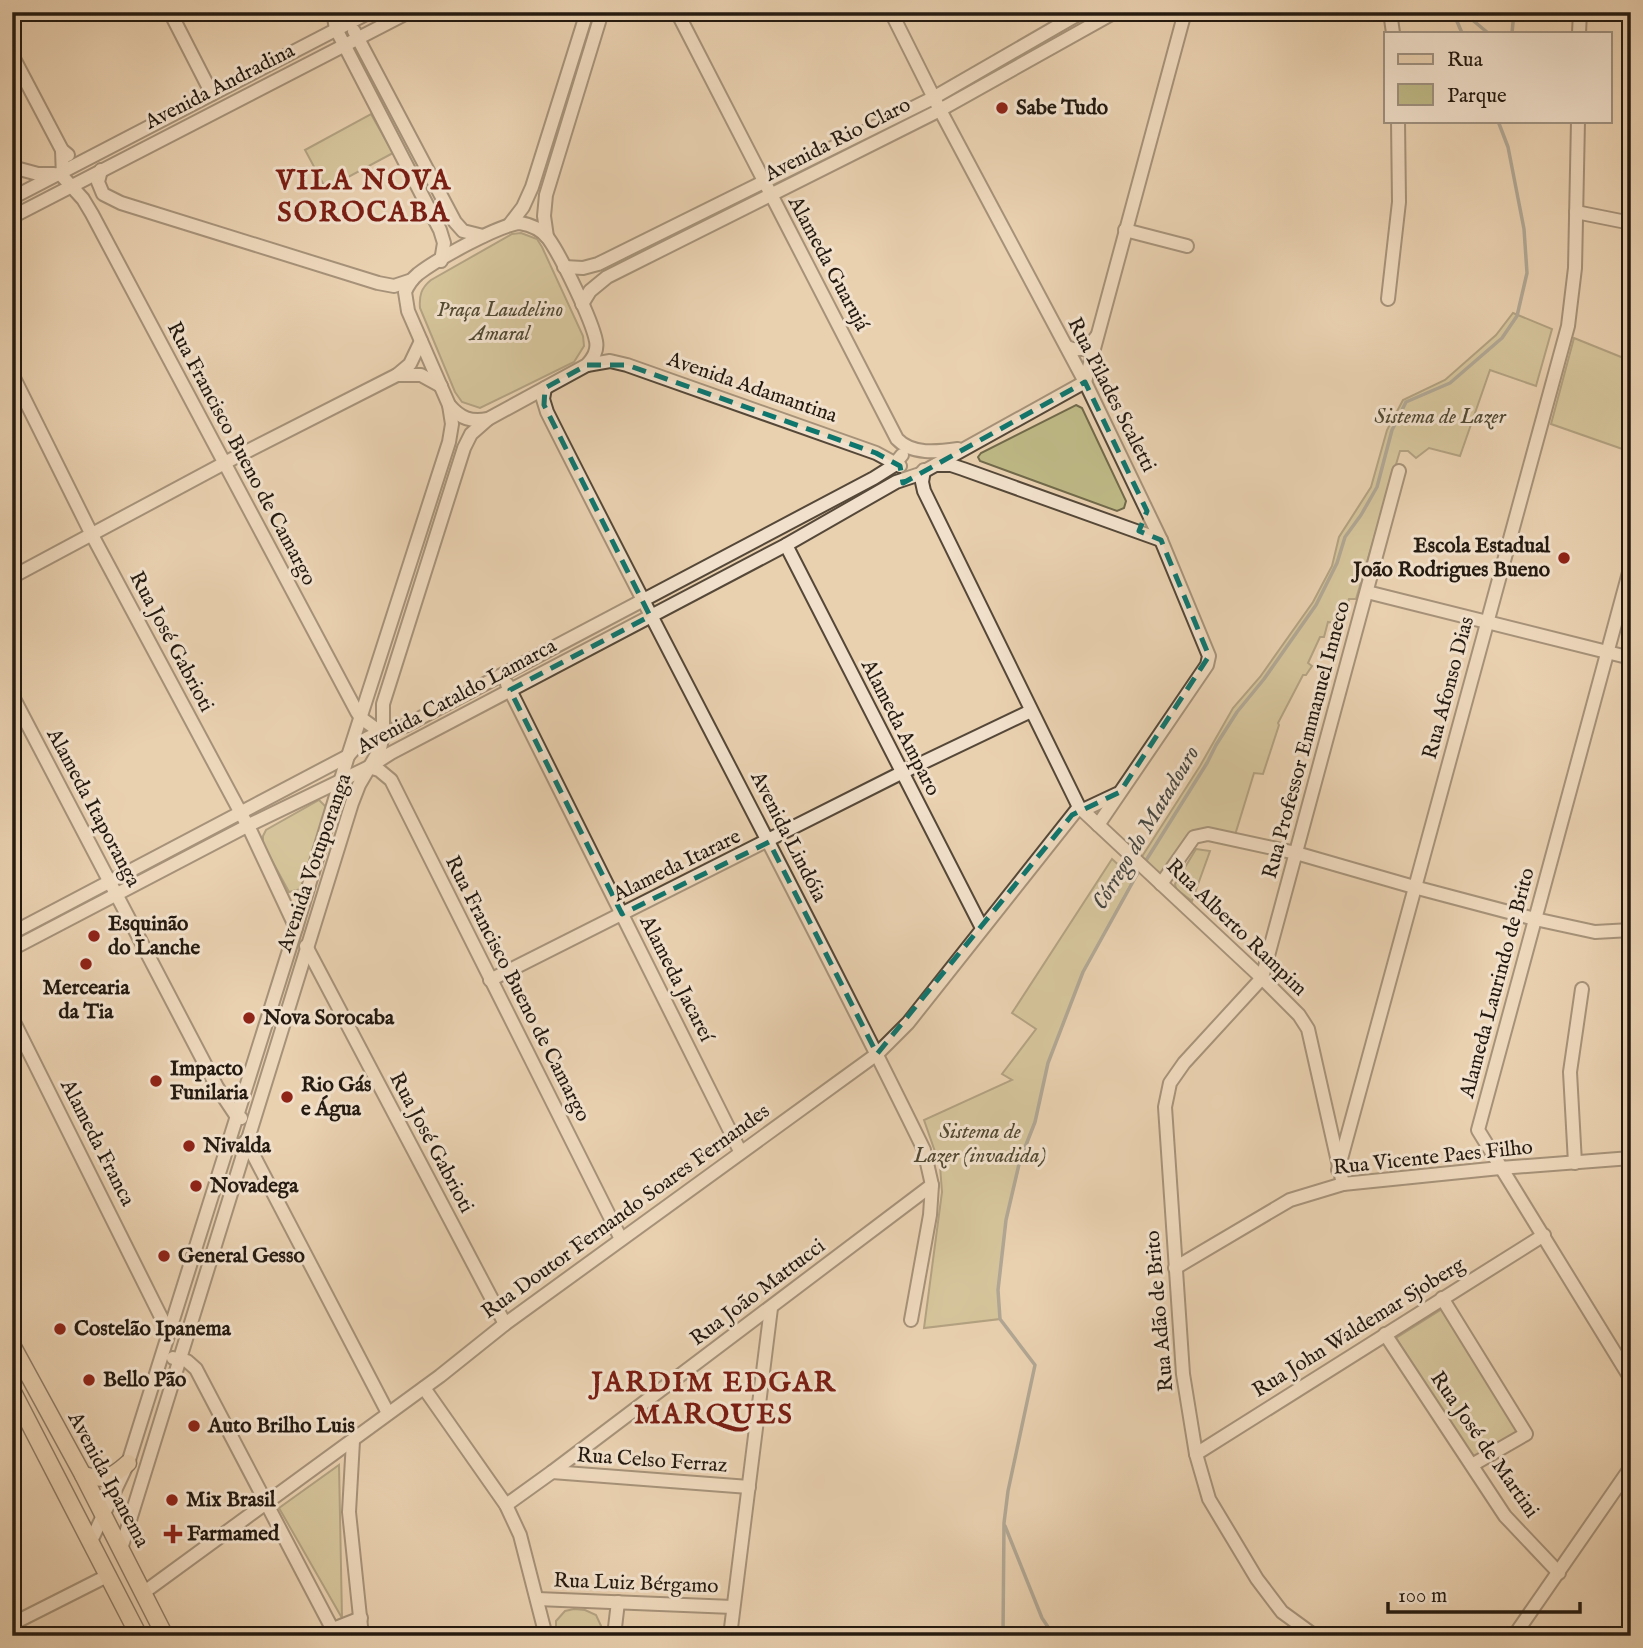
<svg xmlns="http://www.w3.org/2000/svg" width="1643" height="1648" viewBox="0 0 1643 1648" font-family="'IM FELL English',serif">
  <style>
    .green { fill: #beb986; stroke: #716a4b; stroke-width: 2 }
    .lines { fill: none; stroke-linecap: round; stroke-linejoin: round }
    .stream { stroke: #6d7674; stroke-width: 3.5 }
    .minor-casing { stroke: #554838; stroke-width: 16 }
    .major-casing { stroke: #241a10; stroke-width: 19 }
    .minor { stroke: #f1e0cb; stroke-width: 12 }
    .major { stroke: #e9d0af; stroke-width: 16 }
    .marked { fill: none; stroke: #0f766e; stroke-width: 5; stroke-dasharray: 14 9; stroke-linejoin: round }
    .poi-dot { fill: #8f2418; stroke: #f1e0cb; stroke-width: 2.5 }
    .labels { text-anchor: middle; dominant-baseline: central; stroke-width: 6; stroke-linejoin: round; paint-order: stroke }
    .street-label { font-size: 21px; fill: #241a10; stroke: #f1e0cb }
    .poi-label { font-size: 21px; font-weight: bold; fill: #241a10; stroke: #f1e0cb; text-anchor: start }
    .park-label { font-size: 21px; font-style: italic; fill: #524a33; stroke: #f1e0cb }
    .water-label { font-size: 23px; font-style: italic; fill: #484842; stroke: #f1e0cb }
    .district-label { font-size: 28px; font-weight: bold; letter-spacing: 2px; fill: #7a1f14; stroke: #f1e0cb }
  </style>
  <rect width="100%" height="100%" fill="#e9d0af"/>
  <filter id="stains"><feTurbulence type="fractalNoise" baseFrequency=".00286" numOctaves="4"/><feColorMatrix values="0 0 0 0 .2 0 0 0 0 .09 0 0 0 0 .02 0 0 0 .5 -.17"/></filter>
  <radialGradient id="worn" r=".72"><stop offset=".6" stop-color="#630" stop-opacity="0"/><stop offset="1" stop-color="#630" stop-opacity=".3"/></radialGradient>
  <g class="green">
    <path d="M 371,114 L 393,153 L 326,189 L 305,150 Z"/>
    <path d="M 521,233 L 537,239 L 542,247 L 583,336 L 584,346 L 574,362 L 480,408 L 462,402 L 455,392 L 420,308 C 419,296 421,288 431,280 L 512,234 Z"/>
    <path d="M 1513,313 L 1552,329 L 1536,386 L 1490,370 L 1460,456 L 1429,448 L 1416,458 L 1408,451 L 1400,451 L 1356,599 L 1349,599 L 1342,625 L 1328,622 L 1324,637 L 1320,637 L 1308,663 L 1312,666 L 1306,675 L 1303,675 L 1278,723 L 1279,725 L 1263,774 L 1254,773 L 1235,835 L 1208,829 L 1198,830 L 1162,873 L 1158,874 L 1141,858 L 1200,766 L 1233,708 L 1260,677 L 1313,602 L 1332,566 L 1339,537 L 1371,487 L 1387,430 L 1403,400 L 1445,380 L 1496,335 Z"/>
    <path d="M 1574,338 L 1631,361 L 1631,452 L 1551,424 Z"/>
    <path d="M 1076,405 L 1082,408 L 1126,501 L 1124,508 L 1117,511 L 980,461 L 978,457 L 981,453 Z"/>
    <path d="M 319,800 L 327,808 L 301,889 L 289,892 L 263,844 L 263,836 L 266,830 Z"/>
    <path d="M 1196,849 L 1210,851 L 1192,901 L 1176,889 L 1175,884 Z"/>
    <path d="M 1112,859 L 1134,879 L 1083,972 L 1048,1063 L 1035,1122 L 1020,1162 L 1006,1220 L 998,1290 L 1000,1319 L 924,1328 L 942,1192 L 940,1166 L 924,1120 L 1012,1080 L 1002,1074 L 1036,1029 L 1012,1013 Z"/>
    <path d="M 1442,1309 L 1520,1432 L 1473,1461 L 1396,1338 Z"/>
    <path d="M 339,1465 L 342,1618 L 279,1508 Z"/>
    <path d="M 574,1609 L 585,1610 L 596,1615 L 602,1628 L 601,1636 L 556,1636 L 556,1621 L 565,1611 Z"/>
  </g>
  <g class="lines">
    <g class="stream">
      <path d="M 1453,12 L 1462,33"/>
      <path d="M 1463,12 L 1488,33"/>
      <path d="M 1512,33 L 1514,12"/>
      <path d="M 1145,862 L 1207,763 L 1216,745 L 1237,712 L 1264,679 L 1316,605 L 1337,563 L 1345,537 L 1361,515 L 1377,487 L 1392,430 L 1406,402 L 1450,383 L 1502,338 L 1517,316 L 1527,273 L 1524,229 L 1508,147 L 1498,121"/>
      <path d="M 1005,1526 L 1042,1618 L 1054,1636"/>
      <path d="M 1003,1636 L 1004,1523 L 1008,1491 L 1035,1365 L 1000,1319 L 998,1290 L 1006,1220 L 1020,1160 L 1035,1122 L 1048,1063 L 1083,972 L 1140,869"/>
    </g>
    <defs>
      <g id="minor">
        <path d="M 170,12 L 212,94"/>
        <path d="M 333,12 L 336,29 L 440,230 L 444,243 L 441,261"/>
        <path d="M 677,12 L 897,439 C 912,455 937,452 958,449"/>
        <path d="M 891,12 L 940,110 L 1085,382 L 1161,540 L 1209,656 L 1207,665 L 1098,825"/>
        <path d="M 1390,12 L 1393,33"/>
        <path d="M 354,31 L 455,222 L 463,231 L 483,236"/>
        <path d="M 1579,33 L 1580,12"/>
        <path d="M 12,55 L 62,150 L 68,155"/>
        <path d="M 62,150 L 63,177 L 83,199 L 92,214 L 357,712 L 361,718 L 383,734"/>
        <path d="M 12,167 L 38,174 L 54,174"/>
        <path d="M 101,170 L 98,182 L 103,194 L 121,203 L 378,283 L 394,286 L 412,280"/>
        <path d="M 12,198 L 370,12"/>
        <path d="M 1576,212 L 1631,223"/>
        <path d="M 12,217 L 409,12"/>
        <path d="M 520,223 C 532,225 541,229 548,238 C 561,256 592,320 596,341 C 598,351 593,358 587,365 L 488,419 C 471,422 461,419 449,405 L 408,311 L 405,292 C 408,285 412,279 418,274 C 436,260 498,225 520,223 Z"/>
        <path d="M 510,224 L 523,207 L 532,187 L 587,12"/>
        <path d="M 1125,230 L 1187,246"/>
        <path d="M 547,237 L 544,216 L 546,195 L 602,12"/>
        <path d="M 564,267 L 583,268 L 598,264 L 933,98 L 1082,12"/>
        <path d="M 1388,299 L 1399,202 L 1398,121"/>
        <path d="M 582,304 L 590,291 L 607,277 L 940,110 L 1115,12"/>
        <path d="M 1067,347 C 1081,353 1089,347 1097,336"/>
        <path d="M 587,365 L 610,361 L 627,365 L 876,453 L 900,466"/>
        <path d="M 12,374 L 92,535 L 251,832 L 296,928"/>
        <path d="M 397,375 L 421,375 L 441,386"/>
        <path d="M 545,388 L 543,399 L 547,412 C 671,659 803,902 924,1150 L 932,1185 L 930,1215 L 911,1320"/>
        <path d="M 936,465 L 951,465 L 963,469 L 1161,540"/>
        <path d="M 924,470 L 922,482 L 924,491 L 1079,807 L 1262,978 L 1299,1015 L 1308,1029 L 1343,1184"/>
        <path d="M 921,473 L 1085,382 L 1185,12"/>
        <path d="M 786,545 L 982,928"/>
        <path d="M 1631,565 L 1478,1130 L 1631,1379"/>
        <path d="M 12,577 L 234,458 L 397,375 L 410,364 L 421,341"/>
        <path d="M 1367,592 L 1631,658"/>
        <path d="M 507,684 L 740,1151"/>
        <path d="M 12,695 L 217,1087 L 237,1117 L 241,1118"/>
        <path d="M 369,767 L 379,770 L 391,780 L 621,1239"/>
        <path d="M 1083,810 L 1117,794"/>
        <path d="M 1161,884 L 1194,837 L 1208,834 L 1296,853 L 1414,887 L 1535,919 L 1595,932 L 1631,930"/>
        <path d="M 12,933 L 348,756 C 369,730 378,736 407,725 L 874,478 L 893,466 L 902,455"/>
        <path d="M 306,946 L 505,1324"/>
        <path d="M 12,949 L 247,826 L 369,767 L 391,753 L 786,545 L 896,482 L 917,475"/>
        <path d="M 490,980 L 901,773 L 1031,711"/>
        <path d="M 12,1018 L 168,1331"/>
        <path d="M 242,1145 L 246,1141 L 388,1413"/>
        <path d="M 1575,1163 L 1570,1072 L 1582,989"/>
        <path d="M 1338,1170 L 1568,326 L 1575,268 L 1578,121"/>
        <path d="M 1175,1268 L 1290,1200 L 1343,1184 L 1500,1168 L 1631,1158"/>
        <path d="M 1442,1298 L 1526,1434 L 1472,1465"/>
        <path d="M 1385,1334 L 1505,1516 L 1559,1573"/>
        <path d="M 173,1358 L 187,1361 L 196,1369 L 336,1636"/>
        <path d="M 424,1388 L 506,1505 L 520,1535 L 546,1636"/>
        <path d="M 353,1441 L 349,1512 L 362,1636"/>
        <path d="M 1196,1454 L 1544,1235"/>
        <path d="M 552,1472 L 749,1487"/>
        <path d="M 506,1505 L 552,1472 L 932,1185"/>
        <path d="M 91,1541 L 128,1463 L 296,928 L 348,756 L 449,442 L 452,424 L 449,405"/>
        <path d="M 121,1549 L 352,803 L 359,785 L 380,749 L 383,734 L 383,704 L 464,448 L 471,434 L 488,419"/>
        <path d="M 143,1593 L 440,1376 L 505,1324 L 877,1054 L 908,1023 L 1079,807"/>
        <path d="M 537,1599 L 733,1607"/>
        <path d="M 12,1624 L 109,1575"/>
        <path d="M 333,1629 L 361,1618"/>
        <path d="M 614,1636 L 618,1602"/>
        <path d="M 730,1636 L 771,1308"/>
        <path d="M 1315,1636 L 1282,1612 L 1257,1579 L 1209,1499 L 1196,1454 L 1183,1374 L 1165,1107 L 1170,1083 L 1184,1063 L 1262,978 L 1399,471"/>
        <path d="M 1514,1636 L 1631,1467"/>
      </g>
      <g id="major">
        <path d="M 12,1345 L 83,1475 L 165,1636"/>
        <path d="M 12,1390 L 139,1636"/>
        <path d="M 83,1475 C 106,1481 111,1478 128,1463"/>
      </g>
    </defs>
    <use href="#minor" class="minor-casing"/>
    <use href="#major" class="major-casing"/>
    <use href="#minor" class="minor"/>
    <use href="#major" class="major"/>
  </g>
  <path d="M0 0H1643V1648H0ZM 587,365 L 627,365 L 876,453 L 900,466 L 903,483 L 1085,382 L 1147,511 L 1139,531 L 1161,540 L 1209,656 L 1120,792 L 1072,815 L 877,1054 L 769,842 L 622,914 L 510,690 L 650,616 L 544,405 L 545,388 Z" fill="#e9d0af" fill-opacity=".55" fill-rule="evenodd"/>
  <path class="marked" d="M 587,365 L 627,365 L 876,453 L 900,466 L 903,483 L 1085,382 L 1147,511 L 1139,531 L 1161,540 L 1209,656 L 1120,792 L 1072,815 L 877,1054 L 769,842 L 622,914 L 510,690 L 650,616 L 544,405 L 545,388 Z"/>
  <g class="poi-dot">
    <circle cx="1002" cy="108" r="7"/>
    <circle cx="1564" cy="558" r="7"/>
    <circle cx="94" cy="936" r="7"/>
    <circle cx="86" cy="964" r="7"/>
    <circle cx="249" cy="1018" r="7"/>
    <circle cx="156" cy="1081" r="7"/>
    <circle cx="287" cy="1097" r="7"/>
    <circle cx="189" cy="1146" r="7"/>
    <circle cx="196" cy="1186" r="7"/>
    <circle cx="164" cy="1256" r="7"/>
    <circle cx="60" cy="1329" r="7"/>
    <circle cx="89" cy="1380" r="7"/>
    <circle cx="194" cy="1426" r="7"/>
    <circle cx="172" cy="1500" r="7"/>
    <path d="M169.5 1523.5h7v7h7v7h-7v7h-7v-7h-7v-7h7z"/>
  </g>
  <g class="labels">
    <g class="street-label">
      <text transform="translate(220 87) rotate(-27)">Avenida Andradina</text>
      <text transform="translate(838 140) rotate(-27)">Avenida Rio Claro</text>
      <text transform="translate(828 264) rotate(62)">Alameda Guarujá</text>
      <text transform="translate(752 388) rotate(19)">Avenida Adamantina</text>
      <text transform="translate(1111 395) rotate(63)">Rua Pilades Scaletti</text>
      <text transform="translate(241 454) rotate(62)">Rua Francisco Bueno de Camargo</text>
      <text transform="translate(171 642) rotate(62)">Rua José Gabrioti</text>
      <text transform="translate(1449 688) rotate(-75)">Rua Afonso Dias</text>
      <text transform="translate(457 697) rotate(-28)">Avenida Cataldo Lamarca</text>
      <text transform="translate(900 728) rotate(63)">Alameda Amparo</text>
      <text transform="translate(1307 740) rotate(-75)">Rua Professor Emmanuel Inneco</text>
      <text transform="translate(93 808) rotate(62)">Alameda Itaporanga</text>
      <text transform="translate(788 837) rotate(63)">Avenida Lindóia</text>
      <text transform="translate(315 863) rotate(-71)">Avenida Votuporanga</text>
      <text transform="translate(677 866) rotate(-26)">Alameda Itarare</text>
      <text transform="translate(1236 928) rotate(44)">Rua Alberto Rampim</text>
      <text transform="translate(676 979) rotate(63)">Alameda Jacareí</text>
      <text transform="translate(1498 983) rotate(-75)">Alameda Laurindo de Brito</text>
      <text transform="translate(517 989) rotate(63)">Rua Francisco Bueno de Camargo</text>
      <text transform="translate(97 1143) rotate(63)">Alameda Franca</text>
      <text transform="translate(431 1143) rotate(62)">Rua José Gabrioti</text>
      <text transform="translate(1433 1158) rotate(-6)">Rua Vicente Paes Filho</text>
      <text transform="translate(626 1212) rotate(-36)">Rua Doutor Fernando Soares Fernandes</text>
      <text transform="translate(758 1293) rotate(-37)">Rua João Mattucci</text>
      <text transform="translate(1160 1311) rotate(-95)">Rua Adão de Brito</text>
      <text transform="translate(1359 1328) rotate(-32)">Rua John Waldemar Sjoberg</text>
      <text transform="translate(1484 1445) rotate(55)">Rua José de Martini</text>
      <text transform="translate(652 1461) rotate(4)">Rua Celso Ferraz</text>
      <text transform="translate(108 1480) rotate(62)">Avenida Ipanema</text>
      <text transform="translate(636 1584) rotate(2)">Rua Luiz Bérgamo</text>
    </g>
    <g class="poi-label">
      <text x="1016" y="108">Sabe Tudo</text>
      <text x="1550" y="546" text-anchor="end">Escola Estadual<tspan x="1550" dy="24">João Rodrigues Bueno</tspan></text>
      <text x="108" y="924">Esquinão<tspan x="108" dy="24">do Lanche</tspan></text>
      <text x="86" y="988" text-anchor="middle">Mercearia<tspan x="86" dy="24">da Tia</tspan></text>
      <text x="263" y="1018">Nova Sorocaba</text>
      <text x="170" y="1069">Impacto<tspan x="170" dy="24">Funilaria</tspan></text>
      <text x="301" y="1085">Rio Gás<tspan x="301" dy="24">e Água</tspan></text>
      <text x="203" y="1146">Nivalda</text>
      <text x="210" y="1186">Novadega</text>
      <text x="178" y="1256">General Gesso</text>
      <text x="74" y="1329">Costelão Ipanema</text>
      <text x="103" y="1380">Bello Pão</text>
      <text x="208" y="1426">Auto Brilho Luis</text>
      <text x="186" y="1500">Mix Brasil</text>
      <text x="187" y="1534">Farmamed</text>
    </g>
    <g class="park-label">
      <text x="500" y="310">Praça Laudelino<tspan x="500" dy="24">Amaral</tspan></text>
      <text x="1440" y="417">Sistema de Lazer</text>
      <text x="980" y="1132">Sistema de<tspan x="980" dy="24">Lazer (invadida)</tspan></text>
    </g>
    <g class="water-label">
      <text transform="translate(1146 828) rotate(-59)">Córrego do Matadouro</text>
    </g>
    <g class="district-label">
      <text x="364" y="181">VILA NOVA<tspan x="364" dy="32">SOROCABA</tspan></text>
      <text x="714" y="1383">JARDIM EDGAR<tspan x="714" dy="32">MARQUES</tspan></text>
    </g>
  </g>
  <rect width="1643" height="1648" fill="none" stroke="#e9d0af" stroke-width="42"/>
  <rect x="14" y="14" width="1615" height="1620" fill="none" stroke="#241a10" stroke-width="3.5"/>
  <rect x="21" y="21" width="1601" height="1606" fill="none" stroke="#241a10" stroke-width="2"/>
  <rect x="1384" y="32" width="228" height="91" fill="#f1e0cb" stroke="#9f9180" stroke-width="2"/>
  <rect x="1398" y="54" width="35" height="10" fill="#e9d0af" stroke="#9f9180" stroke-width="2"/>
  <text x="1447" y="66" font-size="21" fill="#241a10">Rua</text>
  <rect x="1398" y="84" width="35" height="21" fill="#beb986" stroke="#9f9180" stroke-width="2"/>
  <text x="1447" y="102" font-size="21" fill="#241a10">Parque</text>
  <path d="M1388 1602v10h192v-10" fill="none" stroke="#241a10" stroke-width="3.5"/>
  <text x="1398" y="1602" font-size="21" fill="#241a10" stroke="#f1e0cb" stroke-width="5" paint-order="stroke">100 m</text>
  <rect width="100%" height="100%" filter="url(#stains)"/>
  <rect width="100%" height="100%" fill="url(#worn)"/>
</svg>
